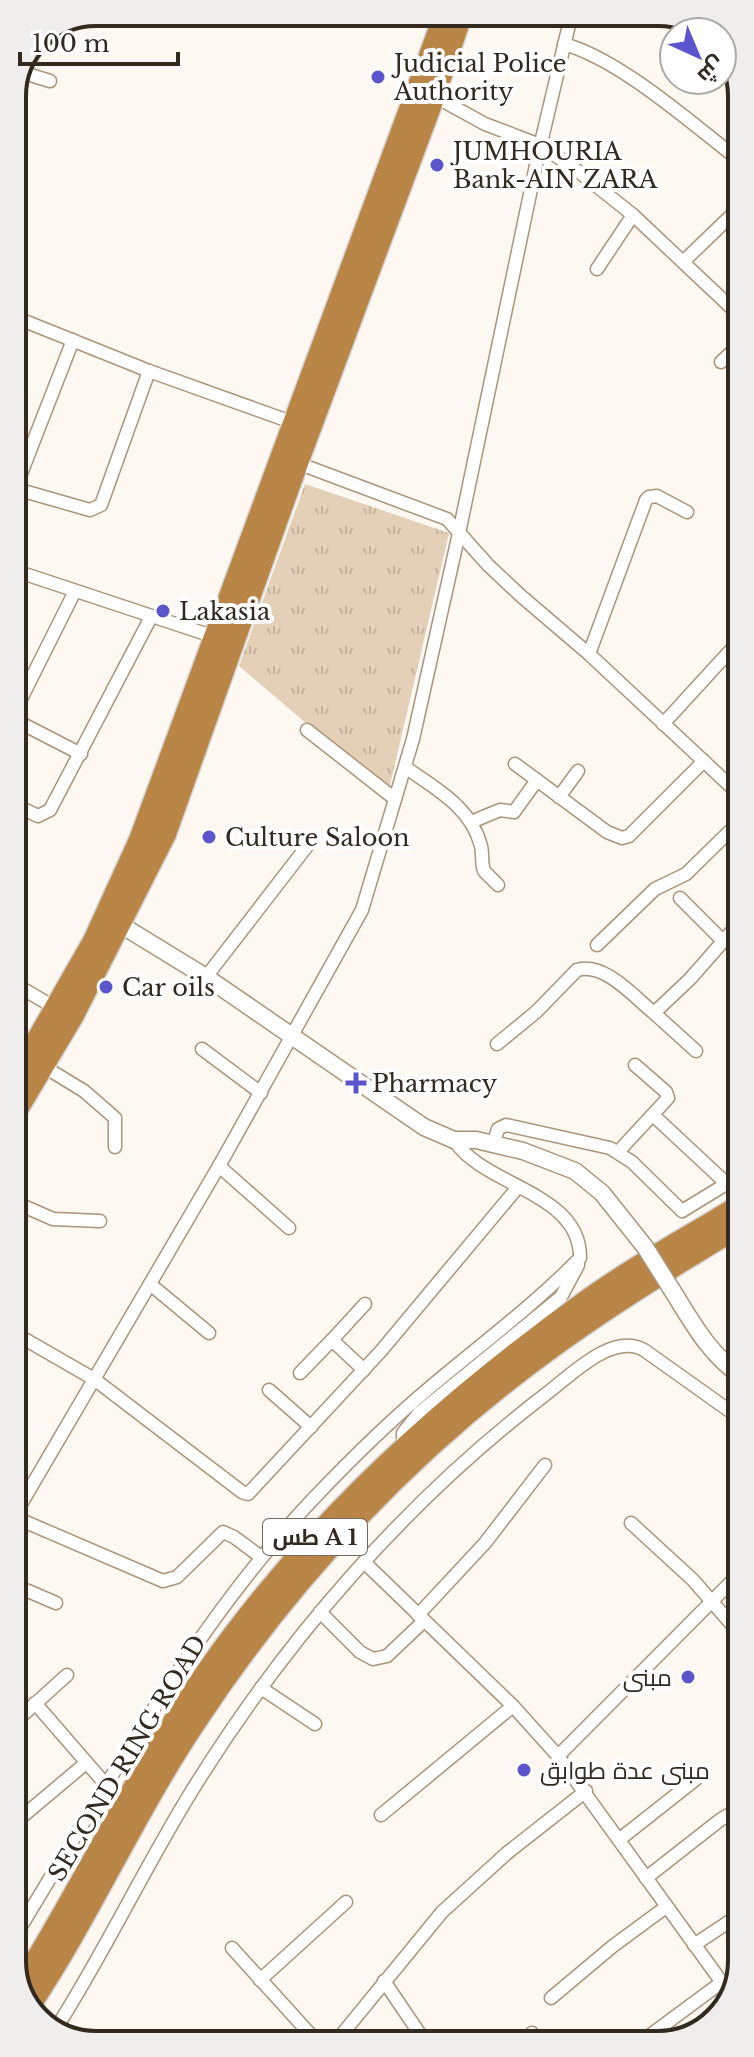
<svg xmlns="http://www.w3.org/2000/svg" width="754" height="2057" viewBox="0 0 754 2057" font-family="'Libre Baskerville',Cairo,serif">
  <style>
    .grass { fill: url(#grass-tufts) }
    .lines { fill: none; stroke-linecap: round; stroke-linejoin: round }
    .street-casing { stroke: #ab947a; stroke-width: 15 }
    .secondary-casing { stroke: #ab947a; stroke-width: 19 }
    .highway-casing { stroke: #d6d4d2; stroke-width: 25 }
    .street { stroke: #fff; stroke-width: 12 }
    .secondary { stroke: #fff; stroke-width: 16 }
    .highway { stroke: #b98648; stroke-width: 22 }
    .secondary-bridge-casing { stroke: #ab947a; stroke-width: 19; stroke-linecap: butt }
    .secondary-bridge { stroke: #fff; stroke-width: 16 }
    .poi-dot { fill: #5b55cd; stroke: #fff; stroke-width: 3 }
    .labels { text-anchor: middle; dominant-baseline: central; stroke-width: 8; stroke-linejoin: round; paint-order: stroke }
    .shield { fill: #fff; stroke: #706962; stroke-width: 2 }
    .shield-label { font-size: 22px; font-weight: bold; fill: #32291f }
    .poi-label { font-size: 24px; fill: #32291f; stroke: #fff; text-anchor: start }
    .street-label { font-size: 24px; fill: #32291f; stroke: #fff }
    .rim { fill: none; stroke: #32291f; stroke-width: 4 }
  </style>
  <defs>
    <pattern id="grass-tufts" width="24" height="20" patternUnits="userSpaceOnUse" patternTransform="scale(2)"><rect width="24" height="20" fill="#e4cfb7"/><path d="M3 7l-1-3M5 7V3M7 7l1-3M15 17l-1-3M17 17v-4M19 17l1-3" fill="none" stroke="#c4b29d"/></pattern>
  </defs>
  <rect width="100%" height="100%" fill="#fdf8f2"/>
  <path class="grass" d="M 305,484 L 449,533 L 390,785 L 381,787 L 239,666 Z"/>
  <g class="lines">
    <defs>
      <g id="street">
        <path d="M 564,44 C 621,60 691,123 739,160"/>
        <path d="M 21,72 L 50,81"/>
        <path d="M 432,95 L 485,124 L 540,145 L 574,168 L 633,215 L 739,315"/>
        <path d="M 684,261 L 739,208"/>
        <path d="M 597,269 L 633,215"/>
        <path d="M 12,316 L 149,371 L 297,424"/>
        <path d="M 721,362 L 739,345"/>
        <path d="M 292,461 L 447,519 L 488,565 L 521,596 L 589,654 L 740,795"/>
        <path d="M 13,488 L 90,510 L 101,505 L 149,371"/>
        <path d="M 15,489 L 73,340"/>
        <path d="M 13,570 L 215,637"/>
        <path d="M 589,654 L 646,500 L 649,497 L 657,496 L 687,512"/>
        <path d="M 13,715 L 75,591"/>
        <path d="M 13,719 L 81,754"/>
        <path d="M 663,724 L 740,640"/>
        <path d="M 307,730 L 395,799"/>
        <path d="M 515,764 L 607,832 L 622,838 L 629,836 L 704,761"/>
        <path d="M 405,767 C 436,789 471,807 481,846 C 483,854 481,862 484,871 L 498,885"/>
        <path d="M 559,797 L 578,771"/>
        <path d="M 13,804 L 38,816 L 50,810 L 151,617"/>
        <path d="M 471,822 L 500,810 L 514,812 L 537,780"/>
        <path d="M 680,898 L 722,940"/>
        <path d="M 597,945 L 655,889 L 686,874 L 740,821"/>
        <path d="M 206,977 L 311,841"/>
        <path d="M 13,983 L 57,1009"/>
        <path d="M 497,1044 L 536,1012 L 577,970 C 605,962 634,997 654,1013"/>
        <path d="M 202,1049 L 261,1093"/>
        <path d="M 696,1051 L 654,1013 L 690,979 L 740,922"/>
        <path d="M 43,1066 L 84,1091 L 115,1118 L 115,1147"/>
        <path d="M 653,1115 L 727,1184"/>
        <path d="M 493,1144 L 498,1129 L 506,1125 L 610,1148 L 632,1162 L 682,1211 L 741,1175"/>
        <path d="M 618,1152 L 668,1098 L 666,1092 L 635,1065"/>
        <path d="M 219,1166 L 289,1228"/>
        <path d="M 14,1202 L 53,1219 L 100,1221"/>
        <path d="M 14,1270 L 20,1274"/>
        <path d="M 150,1284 L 209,1333"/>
        <path d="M 14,1333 L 94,1379 L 242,1492 L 248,1494 L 381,1351 L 518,1187"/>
        <path d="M 332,1340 L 365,1304"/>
        <path d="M 300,1373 L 332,1340 L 364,1370"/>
        <path d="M 269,1390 L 311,1427"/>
        <path d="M 403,1448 L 403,1433 L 419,1413 L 561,1297 L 578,1265"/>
        <path d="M 14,1516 L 219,1166 L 362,910 L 413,739 L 459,533 L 539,151 L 572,12"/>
        <path d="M 14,1517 L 163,1581 L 177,1577 L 223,1532 L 234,1537 L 261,1557"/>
        <path d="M 631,1523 L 693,1580 L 741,1635"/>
        <path d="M 364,1562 L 513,1706 L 558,1756 L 731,1995"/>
        <path d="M 14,1585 L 56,1603"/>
        <path d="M 320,1612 L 360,1652 L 373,1659 L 387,1656 L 424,1621"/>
        <path d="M 418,1615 L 485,1543 L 545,1465"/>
        <path d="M 261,1688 L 315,1724"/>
        <path d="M 35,1703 L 107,1786"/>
        <path d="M 15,1722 L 67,1675"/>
        <path d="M 558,1756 L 741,1572"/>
        <path d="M 381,1815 L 513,1706"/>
        <path d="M 17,1821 L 86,1763"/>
        <path d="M 620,1839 L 696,1779"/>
        <path d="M 646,1878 L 720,1820 L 742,1807"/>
        <path d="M 15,1936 C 107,1786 193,1625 315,1497 C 352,1458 392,1419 434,1384 C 483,1343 535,1304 580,1258 C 581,1192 484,1187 454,1140"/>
        <path d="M 694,1945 L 742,1913"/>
        <path d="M 232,1948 L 319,2044"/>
        <path d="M 260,1980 L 346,1902"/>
        <path d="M 384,1981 L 426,2043"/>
        <path d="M 551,1998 L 613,1946 L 666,1907"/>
        <path d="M 55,2030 C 105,1952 144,1868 193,1789 C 286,1639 405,1502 546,1394 C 570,1376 612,1332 644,1350 L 741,1419"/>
        <path d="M 532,2033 L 540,2043"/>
        <path d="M 641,2042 L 722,1982"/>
        <path d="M 334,2044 L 442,1912 L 507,1853 L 586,1791"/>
      </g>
      <g id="secondary">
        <path d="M 121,925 L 206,977 L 424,1127 L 454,1140 L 476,1140 L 523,1151 L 575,1171 L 602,1193 L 645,1247"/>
        <path d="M 672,1290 C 692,1322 709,1354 741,1376"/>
      </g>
      <g id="highway">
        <path d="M 14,1081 L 94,941 L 140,840 L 446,12"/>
        <path d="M 14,1114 L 73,1015 L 165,834 L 297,463 L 434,96 L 462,12"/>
        <path d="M 19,1989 C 84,1885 136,1773 207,1672 C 311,1523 444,1402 591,1298 C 639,1264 691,1236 741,1205"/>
        <path d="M 29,2006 C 91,1913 135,1811 197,1719 C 292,1575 413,1447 553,1346 C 614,1302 677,1263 741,1225"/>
      </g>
    </defs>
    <use href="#street" class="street-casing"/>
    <use href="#secondary" class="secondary-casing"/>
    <use href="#highway" class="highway-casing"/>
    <use href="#street" class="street"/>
    <use href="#secondary" class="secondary"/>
    <use href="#highway" class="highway"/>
    <defs>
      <path id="secondary-bridge" d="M 645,1247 L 672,1290"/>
    </defs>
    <use href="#secondary-bridge" class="secondary-bridge-casing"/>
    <use href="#secondary-bridge" class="secondary-bridge"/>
  </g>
  <g class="poi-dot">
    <circle cx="378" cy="77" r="8"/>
    <circle cx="437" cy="165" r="8"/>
    <circle cx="163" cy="611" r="8"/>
    <circle cx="209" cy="837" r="8"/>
    <circle cx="106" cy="987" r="8"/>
    <path d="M352 1071h8v8h8v8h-8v8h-8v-8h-8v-8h8z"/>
    <circle cx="688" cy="1677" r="8"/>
    <circle cx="524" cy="1770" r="8"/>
  </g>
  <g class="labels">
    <rect class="shield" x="263" y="1519" width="104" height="36" rx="6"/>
    <g class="shield-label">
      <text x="315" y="1537">طس A 1</text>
    </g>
    <g class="poi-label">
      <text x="394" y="63">Judicial Police<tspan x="394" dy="28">Authority</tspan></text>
      <text x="453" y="151">JUMHOURIA<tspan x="453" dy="28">Bank-AIN ZARA</tspan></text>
      <text x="179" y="611">Lakasia</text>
      <text x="225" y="837">Culture Saloon</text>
      <text x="122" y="987">Car oils</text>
      <text x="372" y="1083">Pharmacy</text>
      <text x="672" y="1677" text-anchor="end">مبنى</text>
      <text x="540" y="1770">مبنى عدة طوابق</text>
    </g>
    <g class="street-label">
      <text transform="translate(127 1758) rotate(-59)">SECOND RING ROAD</text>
    </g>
  </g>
  <path d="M0 0H754V2057H0ZM96 26H658A70 70 0 0 1 728 96V1961A70 70 0 0 1 658 2031H96A70 70 0 0 1 26 1961V96A70 70 0 0 1 96 26Z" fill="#efeeed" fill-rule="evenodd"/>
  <path class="rim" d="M96 26H658A70 70 0 0 1 728 96V1961A70 70 0 0 1 658 2031H96A70 70 0 0 1 26 1961V96A70 70 0 0 1 96 26Z"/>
  <g transform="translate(698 56) rotate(136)"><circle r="38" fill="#ffffff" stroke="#ada9a5" stroke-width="2"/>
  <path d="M0-6L14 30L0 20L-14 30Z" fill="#5b55cd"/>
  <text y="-12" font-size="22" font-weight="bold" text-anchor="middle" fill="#32291f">ش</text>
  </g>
  <path d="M20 52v12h158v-12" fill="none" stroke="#32291f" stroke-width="4"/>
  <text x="32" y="52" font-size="24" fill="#32291f" stroke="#ffffff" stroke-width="6" paint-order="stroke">100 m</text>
</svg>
